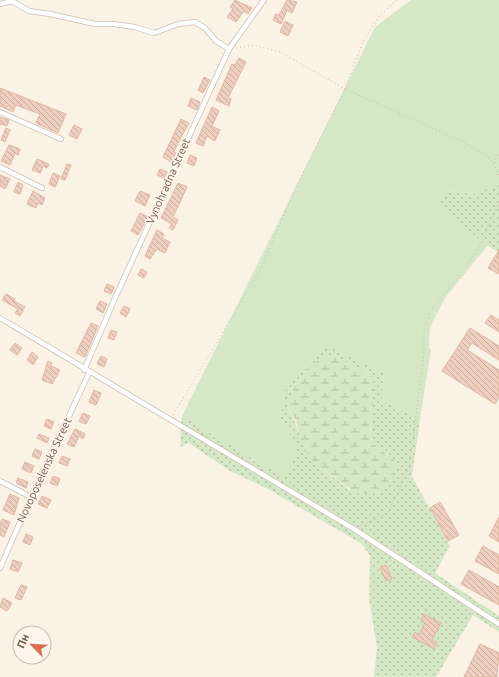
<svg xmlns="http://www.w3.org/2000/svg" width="499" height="677" viewBox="0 0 499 677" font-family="Ubuntu,sans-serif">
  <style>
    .grass { fill: url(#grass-dots); fill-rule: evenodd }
    .wetland { fill: url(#wetland-marsh) }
    .green { fill: #d5e8c5 }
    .building { fill: url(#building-back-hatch); stroke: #e0b6a1 }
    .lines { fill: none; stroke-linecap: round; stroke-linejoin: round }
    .street-casing { stroke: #cebcb0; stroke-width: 6 }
    .path { stroke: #d3b3a3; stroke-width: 1; stroke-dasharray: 1 3; stroke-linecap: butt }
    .street { stroke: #fff; stroke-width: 4.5 }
    .labels { text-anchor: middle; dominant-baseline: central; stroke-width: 3; stroke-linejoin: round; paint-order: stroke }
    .street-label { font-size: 11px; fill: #73584c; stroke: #fef6ec }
  </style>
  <defs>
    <pattern id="grass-dots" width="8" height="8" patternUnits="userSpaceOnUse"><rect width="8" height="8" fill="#d5e8c5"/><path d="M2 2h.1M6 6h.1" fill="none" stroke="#b1bfa2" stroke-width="1.8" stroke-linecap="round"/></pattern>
    <pattern id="wetland-marsh" width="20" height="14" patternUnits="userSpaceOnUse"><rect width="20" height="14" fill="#d5e8c5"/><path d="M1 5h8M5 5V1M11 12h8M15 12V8" fill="none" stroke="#b1bfa2"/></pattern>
    <pattern id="building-back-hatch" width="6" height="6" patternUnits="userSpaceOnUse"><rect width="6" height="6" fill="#efd0c0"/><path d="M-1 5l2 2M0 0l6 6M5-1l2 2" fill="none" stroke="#c6ac9e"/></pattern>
  </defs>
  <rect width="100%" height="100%" fill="#fbf2e6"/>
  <g class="grass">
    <path d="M 499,185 L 499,252 L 487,246 L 438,205 L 446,190 L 472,194 Z"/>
    <path d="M 327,346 L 384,373 L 382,400 L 420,419 L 412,476 L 450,546 L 435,573 L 499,616 L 499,632 L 473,615 L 436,677 L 374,677 L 377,647 L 369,600 L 370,556 L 362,544 L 268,489 L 228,470 L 189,443 L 180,447 L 182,416 L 284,477 L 292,438 L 280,417 L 285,391 L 303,368 ZM 331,356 L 370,373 L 371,438 C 374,447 380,450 389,455 L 350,490 C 341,482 316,466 311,458 C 300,441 298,424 287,407 C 296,385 304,361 331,356 Z"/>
  </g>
  <path class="wetland" d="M 331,356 L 370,373 L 374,378 L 370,430 C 372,450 381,448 394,460 L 396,467 C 393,473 391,480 387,485 C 382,493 364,494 356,493 L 317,465 L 311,459 L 301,440 L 296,420 L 287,407 C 296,385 304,361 331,356 Z"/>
  <path class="green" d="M 411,0 L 499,0 L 499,185 L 472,194 L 446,190 L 438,205 L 487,246 L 445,298 L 430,327 L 429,348 L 431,350 L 420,419 L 382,400 L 384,373 L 327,346 L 303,368 L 285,391 L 280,417 L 292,438 L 297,454 L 284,477 L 182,416 L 375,27 Z"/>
  <g class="building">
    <path d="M 235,0 L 252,8 L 248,14 L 244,11 L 236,22 L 227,17 L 233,9 L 230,7 Z"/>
    <path d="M 287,0 L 297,2 L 292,13 L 287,10 L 281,24 L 273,20 L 276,14 L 279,15 Z"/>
    <path d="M 285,21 L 293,25 L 288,36 L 280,32 Z"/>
    <path d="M 239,58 L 246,62 L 228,98 L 231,99 L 229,106 L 216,100 L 232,64 L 235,65 Z"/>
    <path d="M 204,77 L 210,80 L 203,93 L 198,90 Z"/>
    <path d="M 0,88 L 66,114 L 58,133 L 36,123 L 40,114 L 16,105 L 13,112 L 0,106 Z"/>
    <path d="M 191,98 L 200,102 L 197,110 L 188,106 Z"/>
    <path d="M 212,107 L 219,111 L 212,126 L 220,130 L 215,141 L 207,136 L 203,146 L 196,143 Z"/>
    <path d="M 0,117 L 9,120 L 7,126 L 0,124 Z"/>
    <path d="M 181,119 L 189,123 L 177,145 L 174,152 L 176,153 L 171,162 L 163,157 Z"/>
    <path d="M 74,125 L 82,129 L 77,139 L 69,135 Z"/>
    <path d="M 6,128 L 10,130 L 5,142 L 1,140 Z"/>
    <path d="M 9,145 L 20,149 L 18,155 L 15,153 L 10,165 L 1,161 Z"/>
    <path d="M 190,155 L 197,158 L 194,166 L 187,163 Z"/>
    <path d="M 37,159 L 49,164 L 47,168 L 43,166 L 40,173 L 32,170 Z"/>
    <path d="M 67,164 L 71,165 L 65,180 L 61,179 Z"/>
    <path d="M 160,169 L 167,172 L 164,178 L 157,175 Z"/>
    <path d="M 53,173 L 60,176 L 55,187 L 49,184 Z"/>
    <path d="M 0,175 L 10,179 L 5,189 L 0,186 Z"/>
    <path d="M 18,182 L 23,185 L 20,194 L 14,192 Z"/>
    <path d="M 178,183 L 187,187 L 173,217 L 178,220 L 173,230 L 169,228 L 172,224 L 161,218 Z"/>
    <path d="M 33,191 L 45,198 L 42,205 L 38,203 L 36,208 L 27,204 Z"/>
    <path d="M 140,191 L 150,195 L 145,206 L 135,201 Z"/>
    <path d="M 140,213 L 148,217 L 138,235 L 131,231 Z"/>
    <path d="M 157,230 L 164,234 L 162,238 L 170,242 L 165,253 L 157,249 L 150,259 L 145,256 Z"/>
    <path d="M 499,250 L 499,274 L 488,268 Z"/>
    <path d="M 141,269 L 147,272 L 144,278 L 138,275 Z"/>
    <path d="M 107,284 L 114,287 L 111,294 L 104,291 Z"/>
    <path d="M 6,294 L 15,299 L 14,301 L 25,307 L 20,316 L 15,313 L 18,309 L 2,300 Z"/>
    <path d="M 100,301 L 107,304 L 103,313 L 96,309 Z"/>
    <path d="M 124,306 L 130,309 L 126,317 L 120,313 Z"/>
    <path d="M 491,315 L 499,320 L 499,332 L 485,323 Z"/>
    <path d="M 91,323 L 98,326 L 85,357 L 76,353 Z"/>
    <path d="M 470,328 L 499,346 L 499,360 L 472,343 L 467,350 L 499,370 L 499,397 L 495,404 L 442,371 Z"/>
    <path d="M 111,330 L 117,332 L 114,340 L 108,338 Z"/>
    <path d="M 15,343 L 22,348 L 17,355 L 10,350 Z"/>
    <path d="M 32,352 L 38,357 L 33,365 L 27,360 Z"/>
    <path d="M 101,356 L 107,359 L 104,367 L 97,364 Z"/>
    <path d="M 48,361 L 52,363 L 51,366 L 60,370 L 52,384 L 42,380 Z"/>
    <path d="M 94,390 L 101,393 L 96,405 L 89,402 Z"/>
    <path d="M 83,413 L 90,416 L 86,424 L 79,421 Z"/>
    <path d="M 47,419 L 54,422 L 51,429 L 44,426 Z"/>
    <path d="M 75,429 L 85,434 L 83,439 L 79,436 L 74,447 L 67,444 Z"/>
    <path d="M 39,434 L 49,438 L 47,443 L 37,438 Z"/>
    <path d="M 35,449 L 42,452 L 39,459 L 32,456 Z"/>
    <path d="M 62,456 L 70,459 L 67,466 L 59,463 Z"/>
    <path d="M 25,462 L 34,466 L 31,473 L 22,469 Z"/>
    <path d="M 53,476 L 60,479 L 57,486 L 50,483 Z"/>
    <path d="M 18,478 L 28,482 L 26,488 L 16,483 Z"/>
    <path d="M 10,494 L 19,498 L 14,515 L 3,510 Z"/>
    <path d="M 42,496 L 51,500 L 47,508 L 38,504 Z"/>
    <path d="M 440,502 L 459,535 L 448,541 L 430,508 Z"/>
    <path d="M 499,517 L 499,542 L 489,536 Z"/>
    <path d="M 2,519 L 10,522 L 4,537 L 0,535 L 0,525 Z"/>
    <path d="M 26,534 L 33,537 L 30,545 L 23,542 Z"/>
    <path d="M 483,546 L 499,555 L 499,574 L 475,561 Z"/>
    <path d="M 13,560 L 22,563 L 18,572 L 10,569 Z"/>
    <path d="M 386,565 L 392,579 L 386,581 L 380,568 Z"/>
    <path d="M 469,570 L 499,587 L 499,605 L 461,584 Z"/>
    <path d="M 21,585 L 27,587 L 21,600 L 15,598 Z"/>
    <path d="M 3,598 L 12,603 L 7,611 L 0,607 Z"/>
    <path d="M 424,614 L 441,623 L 432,640 L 437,642 L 434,649 L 412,637 L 415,632 L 419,635 L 425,623 L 421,620 Z"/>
    <path d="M 480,644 L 499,653 L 497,677 L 464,677 Z"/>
  </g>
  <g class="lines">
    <defs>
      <g id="street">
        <path d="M 12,1 L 29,11 L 50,14 L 95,24 L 113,24 L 135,27 L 154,33 L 178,24 L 195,22 L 205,28 L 216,41 L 229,49"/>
        <path d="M 0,4 L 12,1"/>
        <path d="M 0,112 L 61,139"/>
        <path d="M 0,167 L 42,188"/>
        <path d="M 0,318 L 354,529 L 499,624"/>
        <path d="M 84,370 L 115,298 L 229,49 L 264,0"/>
        <path d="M 0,481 L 31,497"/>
        <path d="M 0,568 L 31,497 L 89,373"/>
      </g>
    </defs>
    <use href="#street" class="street-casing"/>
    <g class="path">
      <path d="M 397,0 L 379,16 L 363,42 L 345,89 L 466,143 L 487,156 L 494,163 L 499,176"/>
      <path d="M 494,163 L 499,153"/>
      <path d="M 173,415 L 258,274 L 296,187 L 345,89 L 280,52 L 254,45 L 236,48"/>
      <path d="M 360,526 L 387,514 L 409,468 L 424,352 L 424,330 L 430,313 L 477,251 L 499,203"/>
    </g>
    <use href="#street" class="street"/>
  </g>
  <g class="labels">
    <g class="street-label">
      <text transform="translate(168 181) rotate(-66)">Vynohradna Street</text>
      <text transform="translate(44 470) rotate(-65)">Novoposelenska Street</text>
    </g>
  </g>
  <g transform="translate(32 645) rotate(294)"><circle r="19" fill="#fef6ec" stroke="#c6b7ac"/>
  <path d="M0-3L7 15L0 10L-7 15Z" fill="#dd6c53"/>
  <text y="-6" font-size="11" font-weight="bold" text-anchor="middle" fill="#73584c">Пн</text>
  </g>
</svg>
